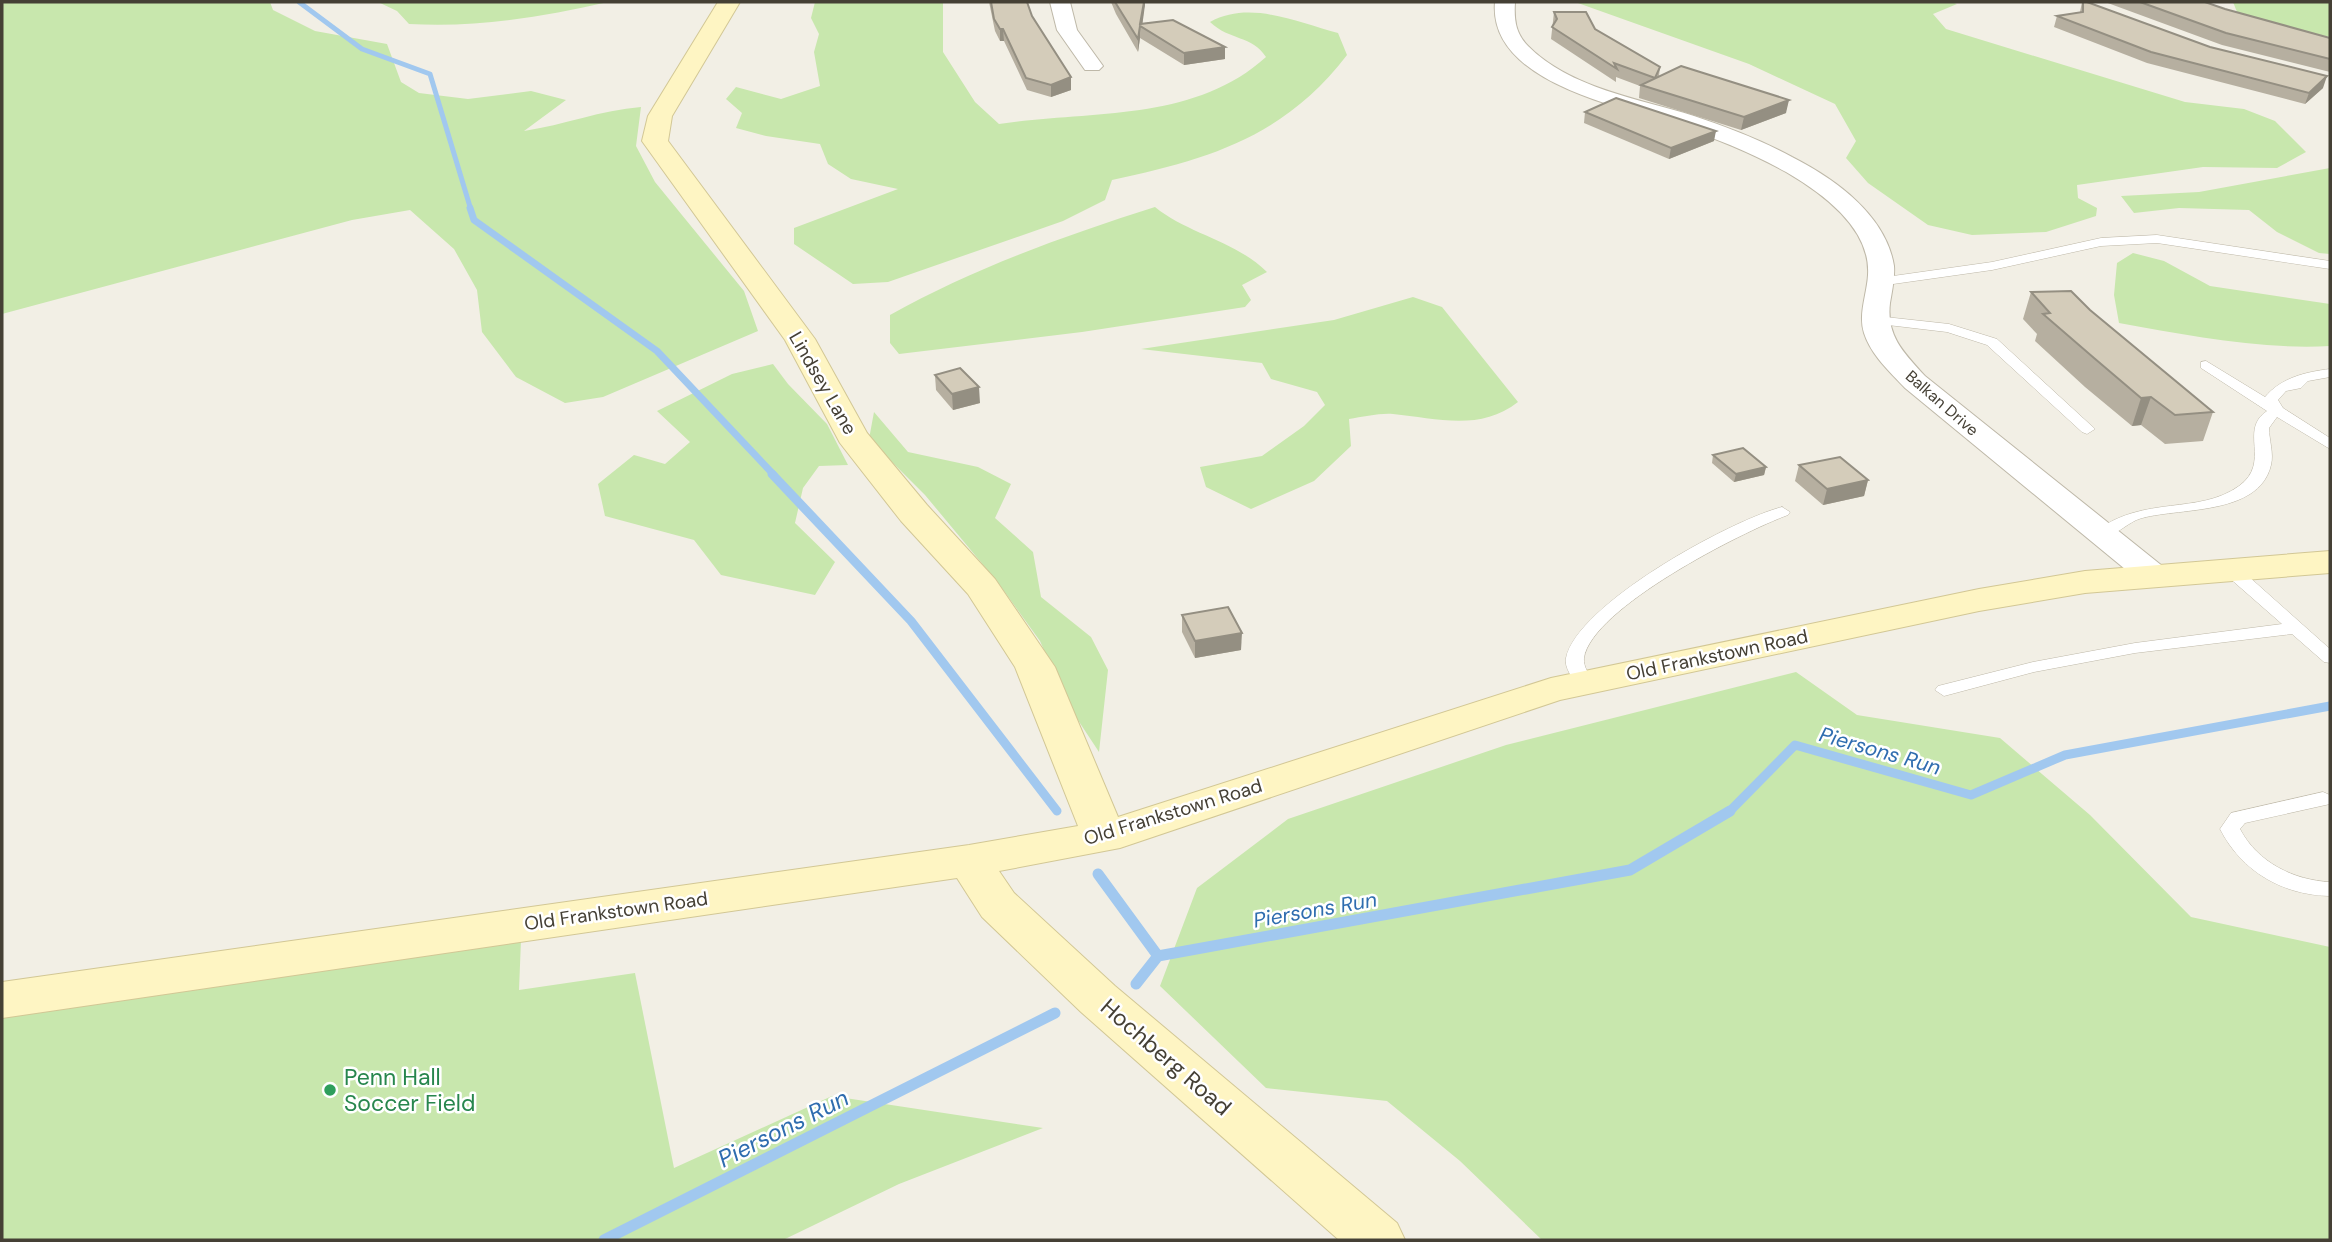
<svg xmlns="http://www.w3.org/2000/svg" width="2332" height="1242" viewBox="0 0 2332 1242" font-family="'DM Sans',sans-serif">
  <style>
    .green { fill: #c8e7ad }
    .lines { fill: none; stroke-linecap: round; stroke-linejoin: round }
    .stream-far3 { stroke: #a1c8ef; stroke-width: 5 }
    .stream-far2 { stroke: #a1c8ef; stroke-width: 7 }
    .stream-far1 { stroke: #a1c8ef; stroke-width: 9 }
    .stream { stroke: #a1c8ef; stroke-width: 11 }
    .lane-casing { stroke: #beb8a8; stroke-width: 1 }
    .street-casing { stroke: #beb8a8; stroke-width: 2 }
    .secondary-casing { stroke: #d2c795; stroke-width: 2 }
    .lane { fill: #fff; fill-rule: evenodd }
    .street { fill: #fff; fill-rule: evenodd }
    .secondary { fill: #fef5c3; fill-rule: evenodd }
    .wall { fill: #b6afa0 }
    .shaded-wall { fill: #948f82 }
    .building { fill: #d4ccba; stroke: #948f82; stroke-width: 2 }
    .leisure-dot { fill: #2e9e5b; stroke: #fff; stroke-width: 2.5 }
    .labels { text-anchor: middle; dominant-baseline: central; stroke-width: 5; stroke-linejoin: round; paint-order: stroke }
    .far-street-label { font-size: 16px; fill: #454035; stroke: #fff }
    .street-label { font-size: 19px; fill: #454035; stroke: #fff }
    .water-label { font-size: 21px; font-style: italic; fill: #2f6daf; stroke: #fff }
    .near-street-label { font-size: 23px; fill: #454035; stroke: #fff }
    .near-leisure-label { font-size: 23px; fill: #27864d; stroke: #fff; text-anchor: start }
    .near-water-label { font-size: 24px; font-style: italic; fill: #2f6daf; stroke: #fff }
  </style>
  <rect width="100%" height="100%" fill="#f2efe5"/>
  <g class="green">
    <path d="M 2,2 L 270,2 L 273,10 L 315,31 L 387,44 L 401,82 L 419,93 L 468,99 L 531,91 L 566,100 L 524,131 C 564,125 601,110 641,107 L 636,146 L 655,182 L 744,291 L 758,331 L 603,397 L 565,403 L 516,377 L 482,332 L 477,290 L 454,249 L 410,210 L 352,220 L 2,314 Z"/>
    <path d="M 378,2 L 608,2 C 542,17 477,28 409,24 L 397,11 Z"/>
    <path d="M 815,2 L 943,2 L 943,52 L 975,102 L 999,124 C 1090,110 1193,123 1266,57 C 1252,35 1230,41 1210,22 C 1250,0 1296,22 1338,33 L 1347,55 C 1284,137 1209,159 1112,180 L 1105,200 L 1063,221 L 888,282 L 853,284 L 794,244 L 794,228 L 898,189 L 851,179 L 828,164 L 820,144 L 766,136 L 736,128 L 742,113 L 726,99 L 736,87 L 781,99 L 820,86 L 814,52 L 819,34 L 811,18 Z"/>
    <path d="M 1575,2 L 1951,2 L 1957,4 L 1933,14 L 1946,29 L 2185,102 L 2244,109 L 2275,121 L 2306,152 L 2277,168 L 2203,167 L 2077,185 L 2078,198 L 2097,208 L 2096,216 L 2046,232 L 1972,235 L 1928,225 L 1868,183 L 1846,158 L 1856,141 L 1835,104 L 1749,64 Z"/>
    <path d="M 2233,2 L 2330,2 L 2330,37 L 2276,25 L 2237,12 Z"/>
    <path d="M 2330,168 L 2330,254 L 2319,253 L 2277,232 L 2249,210 L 2179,208 L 2134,213 L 2121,196 L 2199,192 Z"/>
    <path d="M 1155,207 C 1188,234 1236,241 1267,272 L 1242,285 L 1251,300 L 1245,307 L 1082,332 L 899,354 L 890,343 L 890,315 C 974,268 1064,236 1155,207 Z"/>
    <path d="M 2133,253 L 2164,261 L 2210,286 L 2330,304 L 2330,346 C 2261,350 2187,335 2119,323 L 2114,295 L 2117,263 Z"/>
    <path d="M 1413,297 L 1442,307 L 1518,402 C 1480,432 1436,418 1393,414 C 1379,413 1363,417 1349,419 L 1351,446 L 1314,481 L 1251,509 L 1206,487 L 1200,467 L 1262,456 L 1304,426 L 1325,405 L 1317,392 L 1271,379 L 1262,363 L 1141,349 L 1334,320 Z"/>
    <path d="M 773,364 L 788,384 L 827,424 L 848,465 L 819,466 L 803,488 L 795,523 L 835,562 L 815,595 L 721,575 L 694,540 L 605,516 L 598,484 L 634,455 L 665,464 L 690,442 L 657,411 L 732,374 Z"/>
    <path d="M 874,412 L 908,452 L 978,467 L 1011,484 L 995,518 L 1033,552 L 1041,597 L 1091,637 L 1108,670 L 1099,752 L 1068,705 L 1040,641 L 999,584 L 925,495 L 869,439 Z"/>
    <path d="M 1796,672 L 1857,715 L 2000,738 L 2090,815 L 2191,917 L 2330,947 L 2330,1240 L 1542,1240 L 1460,1161 L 1387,1101 L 1266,1088 L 1160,986 L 1197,888 L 1288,819 L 1506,745 Z"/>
    <path d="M 521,940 L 519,990 L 635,973 L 674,1168 L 832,1096 L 1043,1128 L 899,1184 L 783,1240 L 2,1240 L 2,1013 Z"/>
  </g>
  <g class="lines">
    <path class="stream-far3" d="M 299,2 L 362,49 L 430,74 L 471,210"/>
    <path class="stream-far2" d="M 470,208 L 474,220 L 657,351 L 774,475"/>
    <g class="stream-far1">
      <path d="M 772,474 L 911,621 L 1057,811"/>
      <path d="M 1728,813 L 1795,745 L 1971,795 L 2065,755 L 2330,706"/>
    </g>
    <g class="stream">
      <path d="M 1098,874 L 1158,956"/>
      <path d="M 1136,984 L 1158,956 L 1630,870 L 1730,811"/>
      <path d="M 604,1240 L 1055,1013"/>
    </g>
    <defs>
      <g id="lane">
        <path d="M 2157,235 L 2330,261 L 2330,269 L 2157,243 L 2101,246 L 1992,270 L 1879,286 L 1872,282 L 1879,278 L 1992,262 L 2101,238 Z"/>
        <path d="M 1876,316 L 1949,324 L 1997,339 L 2095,429 L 2087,434 L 2082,432 L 1987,345 L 1947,332 L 1871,323 L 1869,320 Z"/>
        <path d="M 2206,361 L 2265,397 C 2281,378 2305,372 2330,369 L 2330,377 L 2308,381 L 2301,388 L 2286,391 L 2278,400 L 2283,408 L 2330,438 L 2330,449 L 2277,417 L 2269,428 C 2269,440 2274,453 2271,465 C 2259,517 2176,507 2139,519 C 2125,524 2111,541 2096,537 L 2094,534 L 2096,531 C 2144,495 2199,515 2239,486 C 2272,462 2238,430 2267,411 L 2201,368 L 2201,362 Z"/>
        <path d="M 1782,507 L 1790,512 L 1788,515 C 1742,532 1592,608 1584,658 C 1583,667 1590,676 1594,683 L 1591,687 L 1579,687 C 1573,679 1564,668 1566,658 C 1577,604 1731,520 1782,507 Z"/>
        <path d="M 2232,566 L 2238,567 L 2330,649 L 2330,663 L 2324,662 L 2292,634 L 2135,653 L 2034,672 L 1944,696 L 1935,690 L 1938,686 L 2033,662 L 2135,643 L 2282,624 L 2226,575 L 2224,571 L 2226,567 Z"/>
        <path d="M 2323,792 L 2330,795 L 2330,804 L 2245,823 L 2240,829 C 2258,863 2294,880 2330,882 L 2330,896 C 2283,895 2242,872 2220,829 L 2231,813 Z"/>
      </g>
      <g id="street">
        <path d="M 1050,2 L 1070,2 L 1077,30 L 1103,66 L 1099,70 L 1085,70 L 1057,30 Z"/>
        <path d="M 1495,2 L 1515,2 C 1514,19 1515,33 1528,46 C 1569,88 1640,99 1694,116 C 1727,127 1761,140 1792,157 C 1835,179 1886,215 1894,266 C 1895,278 1892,291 1890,303 C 1886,336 1904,353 1925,376 L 2166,569 L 2171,576 L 2166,583 L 2154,586 L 2142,583 L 1905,388 C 1890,372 1871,355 1864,333 C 1858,314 1867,294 1868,275 C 1871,228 1822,193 1786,172 C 1752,153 1715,138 1679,126 C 1621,106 1488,83 1495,2 Z"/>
      </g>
      <path id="secondary" d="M 718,2 L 740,2 L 672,116 L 668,141 L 815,339 L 867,433 L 927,505 L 995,579 L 1055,667 L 1118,817 L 1551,678 L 1979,589 L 2085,571 L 2330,551 L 2330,573 L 2085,593 L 1979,611 L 1560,700 L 1120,848 L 999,871 L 1014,893 L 1115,986 L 1397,1223 L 1405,1240 L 1339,1240 L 1081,1012 L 982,917 L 957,878 L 2,1018 L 2,982 L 969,845 L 1078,826 L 1015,667 L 968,594 L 901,521 L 840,443 L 785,340 L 642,141 L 648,116 Z"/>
    </defs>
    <use href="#lane" class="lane-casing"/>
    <use href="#street" class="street-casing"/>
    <use href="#secondary" class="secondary-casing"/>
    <use href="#lane" class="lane"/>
    <use href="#street" class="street"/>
    <use href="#secondary" class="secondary"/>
  </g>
  <g class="wall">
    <path d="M 989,2 L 1027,2 L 1032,16 L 1071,77 L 1071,90 L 1051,97 L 1027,90 L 1004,41 L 1000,41 L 995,31 Z"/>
    <path d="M 1111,2 L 1145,2 L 1142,24 L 1225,59 L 1184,65 L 1140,38 L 1138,52 L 1116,14 Z"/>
    <path d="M 2082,2 L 2323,88 L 2305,104 L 2147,63 L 2054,27 L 2057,16 L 2080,12 Z"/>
    <path d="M 2105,2 L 2205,2 L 2225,9 L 2330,38 L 2330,72 L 2222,45 Z"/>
    <path d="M 1554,12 L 1595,29 L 1660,67 L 1659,76 L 1786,113 L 1741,130 L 1639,98 L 1640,86 L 1616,77 L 1616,82 L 1551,39 Z"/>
    <path d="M 1585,112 L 1714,141 L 1669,159 L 1584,123 Z"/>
    <path d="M 2031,292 L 2090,310 L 2213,412 L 2203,441 L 2165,444 L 2141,425 L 2132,426 L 2085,387 L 2035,341 L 2037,334 L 2023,319 Z"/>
    <path d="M 935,375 L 980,403 L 953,410 L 936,390 Z"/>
    <path d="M 1713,455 L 1766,467 L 1764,475 L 1734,482 L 1712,463 Z"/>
    <path d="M 1799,465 L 1868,480 L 1864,496 L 1823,505 L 1795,481 Z"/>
    <path d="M 1182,615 L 1241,650 L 1195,658 L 1182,632 Z"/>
  </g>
  <g class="shaded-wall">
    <path d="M 1144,2 L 1145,2 L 1145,5 L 1142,27 L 1140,26 Z"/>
    <path d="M 1140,26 L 1140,38 L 1138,52 L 1138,39 Z"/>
    <path d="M 1000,29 L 1003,29 L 1004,41 L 1000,41 Z"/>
    <path d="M 1225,47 L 1225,59 L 1184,65 L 1184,53 Z"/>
    <path d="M 2327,76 L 2323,88 L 2305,104 L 2309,93 Z"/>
    <path d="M 1071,77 L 1071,90 L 1051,97 L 1051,85 Z"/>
    <path d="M 1789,100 L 1786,113 L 1741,130 L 1744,117 Z"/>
    <path d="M 1716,131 L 1714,141 L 1669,159 L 1671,148 Z"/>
    <path d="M 979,387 L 980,403 L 953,410 L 952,394 Z"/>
    <path d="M 2151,397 L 2141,425 L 2132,426 L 2141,398 Z"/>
    <path d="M 1766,467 L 1764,475 L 1734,482 L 1736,474 Z"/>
    <path d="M 1868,480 L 1864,496 L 1823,505 L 1827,489 Z"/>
    <path d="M 1242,633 L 1241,650 L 1195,658 L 1195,641 Z"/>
  </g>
  <g class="building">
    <path d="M 991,2 L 1027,2 L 1032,16 L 1071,77 L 1051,85 L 1026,78 L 1003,29 L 1000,29 L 994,19 Z"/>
    <path d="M 1115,2 L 1144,2 L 1140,24 L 1173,20 L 1225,47 L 1184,53 L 1140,26 L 1138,39 Z"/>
    <path d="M 2083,2 L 2087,2 L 2210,47 L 2327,76 L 2309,93 L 2151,52 L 2057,16 L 2083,12 Z"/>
    <path d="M 2140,2 L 2205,2 L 2225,9 L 2330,38 L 2330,59 L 2226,33 Z"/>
    <path d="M 1554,12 L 1586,12 L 1595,29 L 1660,67 L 1655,78 L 1614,63 L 1617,69 L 1552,27 L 1557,19 Z"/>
    <path d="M 1681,66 L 1789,100 L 1744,117 L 1641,85 Z"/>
    <path d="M 1616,98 L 1716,131 L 1671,148 L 1585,112 Z"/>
    <path d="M 2071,291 L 2090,310 L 2213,412 L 2175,415 L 2151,397 L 2141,398 L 2094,358 L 2043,314 L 2050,313 L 2031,292 Z"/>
    <path d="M 960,368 L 979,387 L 952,394 L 935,375 Z"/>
    <path d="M 1743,448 L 1766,467 L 1736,474 L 1713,455 Z"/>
    <path d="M 1840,457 L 1868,480 L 1827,489 L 1799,465 Z"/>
    <path d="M 1228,607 L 1242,633 L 1195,641 L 1182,615 Z"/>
  </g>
  <circle class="leisure-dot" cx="330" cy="1090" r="7"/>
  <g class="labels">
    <g class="far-street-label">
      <text transform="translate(1942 403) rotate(41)">Balkan Drive</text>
    </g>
    <g class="street-label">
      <text transform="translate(823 383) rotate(60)">Lindsey Lane</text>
      <text transform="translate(1717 655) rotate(-12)">Old Frankstown Road</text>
      <text transform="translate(1173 812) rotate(-17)">Old Frankstown Road</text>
      <text transform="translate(616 911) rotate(-8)">Old Frankstown Road</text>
    </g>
    <g class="water-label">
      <text transform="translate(1880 751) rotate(16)">Piersons Run</text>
      <text transform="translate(1315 910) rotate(-10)">Piersons Run</text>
    </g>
    <g class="near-street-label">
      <text transform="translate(1166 1057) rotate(41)">Hochberg Road</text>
    </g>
    <g class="near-leisure-label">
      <text x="344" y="1077">Penn Hall<tspan x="344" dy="26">Soccer Field</tspan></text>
    </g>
    <g class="near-water-label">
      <text transform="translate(783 1128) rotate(-27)">Piersons Run</text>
    </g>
  </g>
  <rect width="2332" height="1242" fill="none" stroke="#454035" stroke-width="7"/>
</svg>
